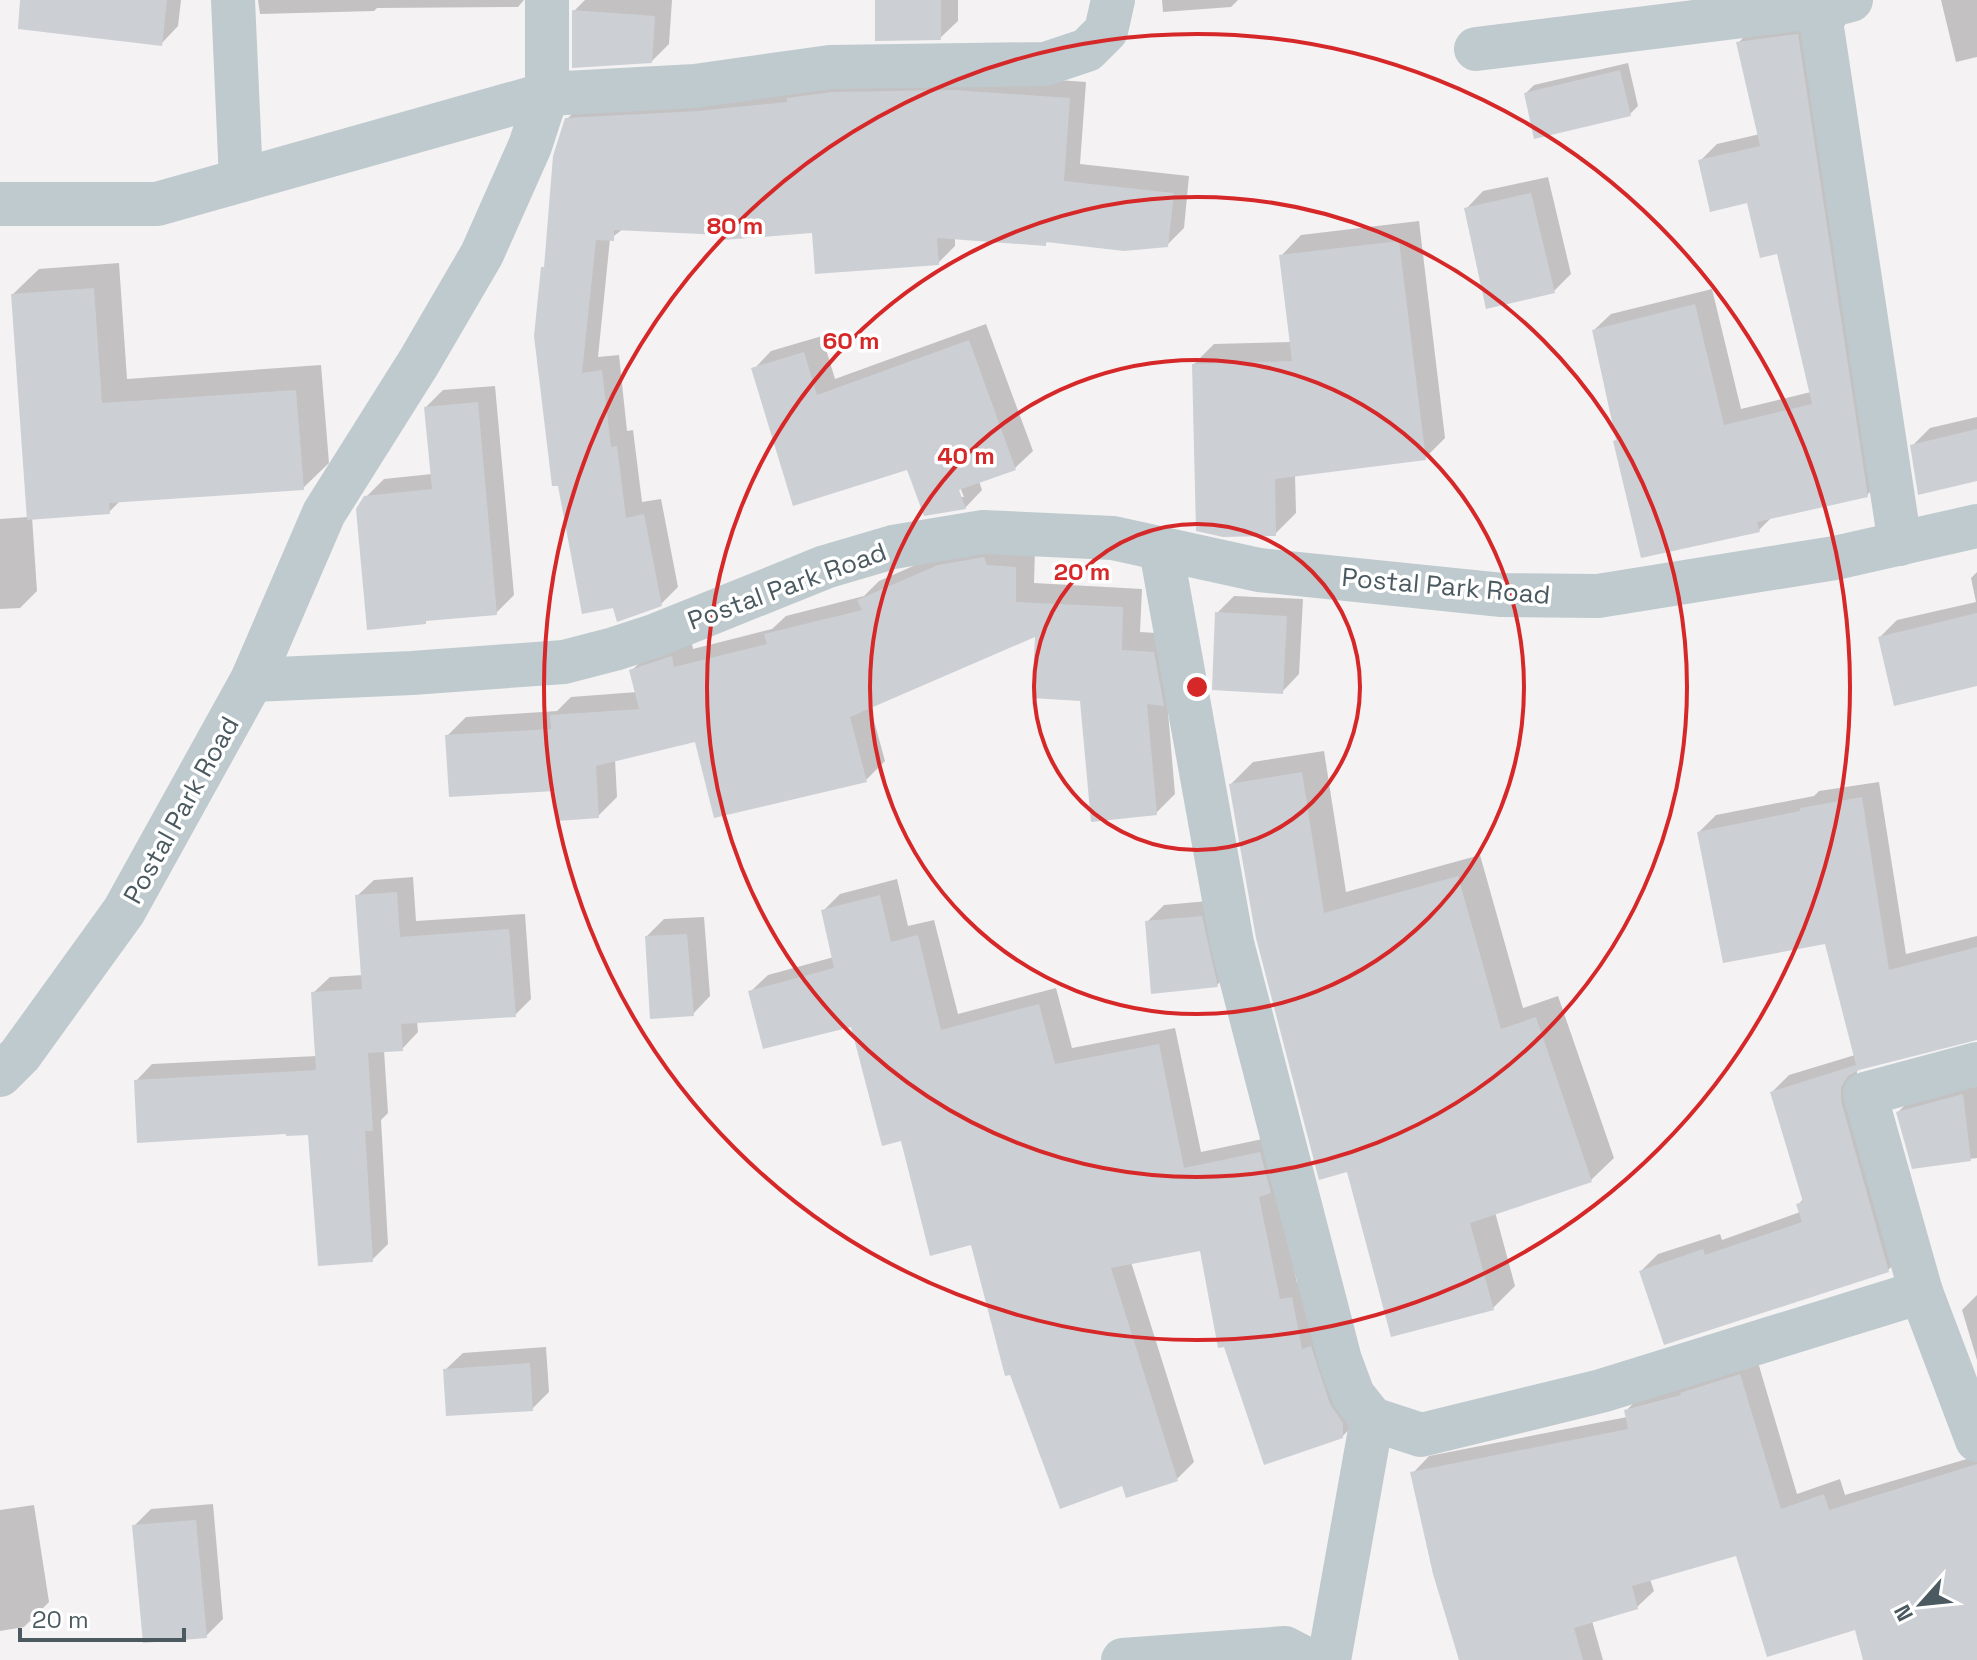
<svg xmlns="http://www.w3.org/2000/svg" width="1977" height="1660" viewBox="0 0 1977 1660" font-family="'Space Grotesk',sans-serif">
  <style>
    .shadow { fill: #0003; fill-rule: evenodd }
    .building { fill: #ccd0d4 }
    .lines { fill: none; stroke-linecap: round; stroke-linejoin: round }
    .street { stroke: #becace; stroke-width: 44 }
    .ring { fill: none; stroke: #d62828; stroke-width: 4 }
    .labels { text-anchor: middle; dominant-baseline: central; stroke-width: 7; stroke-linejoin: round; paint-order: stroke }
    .street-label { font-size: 26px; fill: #4a5a60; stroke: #fff }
    .centre { fill: #d62828; stroke: #fff; stroke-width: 4 }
    .ring-label { font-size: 24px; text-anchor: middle; font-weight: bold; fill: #d62828; stroke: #fff; stroke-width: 7; stroke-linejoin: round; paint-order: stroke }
  </style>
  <rect width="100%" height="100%" fill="#f4f2f3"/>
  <g class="shadow">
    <path d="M 99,0 L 181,0 L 178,26 L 161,44 Z"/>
    <path d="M 258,0 L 524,0 L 518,7 L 377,8 L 374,11 L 260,14 Z"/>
    <path d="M 585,0 L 672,0 L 669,44 L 652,61 L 574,11 Z"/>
    <path d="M 877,0 L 958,0 L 958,21 L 940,38 Z"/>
    <path d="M 1162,0 L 1238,0 L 1231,7 L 1163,12 Z"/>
    <path d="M 1941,0 L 1977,0 L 1977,57 L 1956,62 Z"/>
    <path d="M 1814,19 L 1884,478 L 1867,495 L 1772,517 L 1759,530 L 1618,438 L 1594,330 L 1611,314 L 1712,289 L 1741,409 L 1811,392 L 1779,252 L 1748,201 L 1700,161 L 1717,144 L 1760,134 L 1738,43 L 1755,26 Z"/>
    <path d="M 1628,63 L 1638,106 L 1630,114 L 1526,93 L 1534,85 Z"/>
    <path d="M 972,74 L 1086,82 L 1080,164 L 1189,176 L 1184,228 L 1167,245 L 1049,240 L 1045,244 L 955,237 L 955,246 L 938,263 L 814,231 L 724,233 L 623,229 L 610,239 L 598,357 L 619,355 L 627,431 L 633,430 L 642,502 L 661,499 L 678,587 L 661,604 L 618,619 L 543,268 L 547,264 L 567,119 L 584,102 Z"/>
    <path d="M 1548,177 L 1571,274 L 1554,291 L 1466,209 L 1483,191 Z"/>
    <path d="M 1419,221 L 1445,438 L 1425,458 L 1295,474 L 1296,513 L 1275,534 L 1194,364 L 1214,344 L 1292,342 L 1281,256 L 1301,235 Z"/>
    <path d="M 119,263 L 127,379 L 321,365 L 329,463 L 303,488 L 120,501 L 109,512 L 32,517 L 37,591 L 20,608 L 0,609 L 0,519 L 28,517 L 13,294 L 39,269 Z"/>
    <path d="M 986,324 L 1033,451 L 1015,468 L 979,481 L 982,490 L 965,508 L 754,369 L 771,351 L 822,336 L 835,379 ZM 957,480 L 964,497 L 959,497 Z"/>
    <path d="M 495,386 L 514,595 L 496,613 L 430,618 L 425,622 L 366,497 L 384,479 L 432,474 L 426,407 L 443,390 Z"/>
    <path d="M 1977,417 L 1977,479 L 1912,446 L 1930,428 Z"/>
    <path d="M 959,546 L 1035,549 L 1034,583 L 1142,589 L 1140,632 L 1173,634 L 1167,700 L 1175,794 L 1156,813 L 1037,634 L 870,706 L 885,761 L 866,780 L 697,739 L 615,759 L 617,797 L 598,816 L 557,788 L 447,736 L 466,717 L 557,711 L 571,697 L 637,692 L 631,671 L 651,652 L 691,638 L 693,649 L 772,629 L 786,616 L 864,596 L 879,581 Z"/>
    <path d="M 1977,572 L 1977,678 L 1880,637 L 1897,620 L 1976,602 L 1971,578 Z"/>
    <path d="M 1234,596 L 1303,599 L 1299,674 L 1282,692 L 1217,613 Z"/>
    <path d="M 1324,751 L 1346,892 L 1480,855 L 1523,1008 L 1558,996 L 1614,1158 L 1591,1180 L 1495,1212 L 1515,1286 L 1493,1308 L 1349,1169 L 1231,784 L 1253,762 Z"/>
    <path d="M 1879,782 L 1906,954 L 1977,936 L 1977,1038 L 1857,1068 L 1857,1083 L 1905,1254 L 1888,1270 L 1641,1271 L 1658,1254 L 1720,1234 L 1722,1240 L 1800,1212 L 1798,1205 L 1804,1198 L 1772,1092 L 1789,1075 L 1855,1055 L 1826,941 L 1699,832 L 1716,815 L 1814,796 L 1819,791 Z"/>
    <path d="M 413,877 L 416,921 L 525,914 L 531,999 L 515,1015 L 417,1021 L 418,1032 L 402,1049 L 384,1050 L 388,1113 L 381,1120 L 388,1244 L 372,1260 L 310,1133 L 136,1081 L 152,1064 L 317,1056 L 313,993 L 330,977 L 363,975 L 357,896 L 374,880 Z"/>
    <path d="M 897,879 L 908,926 L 934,920 L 958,1014 L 1056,988 L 1072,1048 L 1175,1028 L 1201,1152 L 1277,1136 L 1277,1185 L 1297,1283 L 1308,1281 L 1359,1419 L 1342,1437 L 1201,1249 L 1131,1262 L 1194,1462 L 1177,1479 L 1123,1484 L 972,1243 L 903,1139 L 852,1024 L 750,992 L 768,975 L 834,957 L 823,911 L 840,894 Z"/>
    <path d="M 1219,900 L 1234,968 L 1217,985 L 1147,922 L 1164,905 Z"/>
    <path d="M 704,917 L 710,996 L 693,1014 L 647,936 L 664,919 Z"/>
    <path d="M 1977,1079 L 1977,1158 L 1914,1166 L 1898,1112 L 1915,1095 Z"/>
    <path d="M 1977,1295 L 1977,1360 L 1962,1310 Z"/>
    <path d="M 546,1347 L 549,1392 L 532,1409 L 445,1370 L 463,1353 Z"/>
    <path d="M 1757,1359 L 1797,1494 L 1840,1479 L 1845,1495 L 1977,1456 L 1977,1660 L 1865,1660 L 1856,1627 L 1737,1553 L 1650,1579 L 1654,1591 L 1637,1607 L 1592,1621 L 1603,1660 L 1462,1660 L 1413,1473 L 1429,1456 L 1627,1417 L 1626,1411 L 1642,1394 Z"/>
    <path d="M 213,1504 L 223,1619 L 206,1636 L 134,1526 L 151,1509 Z"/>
    <path d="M 34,1505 L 49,1602 L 24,1627 L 0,1631 L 0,1510 Z"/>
  </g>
  <g class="building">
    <path d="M 20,0 L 167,0 L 162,46 L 18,29 Z"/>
    <path d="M 875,0 L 941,0 L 941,40 L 875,41 Z"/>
    <path d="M 572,10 L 655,16 L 652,63 L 572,68 Z"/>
    <path d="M 1798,34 L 1868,497 L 1757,522 L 1760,532 L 1641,558 L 1613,441 L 1616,440 L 1592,330 L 1695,304 L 1724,425 L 1812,404 L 1777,254 L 1760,258 L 1747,203 L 1710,212 L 1698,160 L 1760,146 L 1736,42 Z"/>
    <path d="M 1620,70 L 1631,116 L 1534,139 L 1524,93 Z"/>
    <path d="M 954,90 L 1070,98 L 1064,181 L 1174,193 L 1168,247 L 1124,251 L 1046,242 L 1046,246 L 937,238 L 939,265 L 815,274 L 812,233 L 723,240 L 722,235 L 614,230 L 614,241 L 596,240 L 582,373 L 602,370 L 611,447 L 617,446 L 626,518 L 644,514 L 662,606 L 617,622 L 613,608 L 582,614 L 558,486 L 552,486 L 534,336 L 541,267 L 544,267 L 553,156 L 565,118 L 698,111 L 787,102 L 787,98 L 832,92 Z"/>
    <path d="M 1531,193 L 1555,293 L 1486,309 L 1464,208 Z"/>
    <path d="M 1399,241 L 1426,460 L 1275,479 L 1276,536 L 1223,537 L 1196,531 L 1192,364 L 1292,361 L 1279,255 Z"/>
    <path d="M 94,288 L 102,403 L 296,390 L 304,490 L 109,503 L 110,514 L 27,520 L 11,294 Z"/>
    <path d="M 969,340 L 1016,470 L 959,490 L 966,509 L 924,516 L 907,470 L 793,506 L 751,368 L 804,352 L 817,395 Z"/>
    <path d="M 478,402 L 497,615 L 426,621 L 426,624 L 367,630 L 356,509 L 364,496 L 432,489 L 424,407 Z"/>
    <path d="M 1977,429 L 1977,481 L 1918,495 L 1910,445 Z"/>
    <path d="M 984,557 L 987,565 L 1016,567 L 1016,602 L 1123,607 L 1122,650 L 1154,652 L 1164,706 L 1147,704 L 1157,815 L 1091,822 L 1080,701 L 1032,698 L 1035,637 L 850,717 L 867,782 L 714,818 L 695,742 L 596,766 L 599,818 L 557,821 L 555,791 L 449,797 L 445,735 L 551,729 L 550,715 L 639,709 L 629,670 L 672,656 L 674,667 L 767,644 L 764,634 L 862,610 L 857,600 L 938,565 Z"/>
    <path d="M 1215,612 L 1287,616 L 1283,694 L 1212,690 Z"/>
    <path d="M 1977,613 L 1977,686 L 1894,706 L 1878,637 Z"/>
    <path d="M 1302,772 L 1324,913 L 1458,876 L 1501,1029 L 1536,1017 L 1592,1182 L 1470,1223 L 1494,1310 L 1391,1337 L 1347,1172 L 1319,1180 L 1256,938 L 1229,784 Z"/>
    <path d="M 1862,797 L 1889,970 L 1977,947 L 1977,1040 L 1859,1070 L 1848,1076 L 1841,1087 L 1841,1101 L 1889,1272 L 1664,1345 L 1639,1271 L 1703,1249 L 1705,1255 L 1802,1222 L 1796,1204 L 1803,1202 L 1770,1092 L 1856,1065 L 1825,944 L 1723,963 L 1697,832 L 1800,811 L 1800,808 Z"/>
    <path d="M 397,892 L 400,937 L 509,929 L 516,1017 L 401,1024 L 403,1051 L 368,1053 L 373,1131 L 365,1131 L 373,1262 L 318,1266 L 308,1135 L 286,1136 L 286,1134 L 137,1143 L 134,1080 L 316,1070 L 311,992 L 362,989 L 355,895 Z"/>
    <path d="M 880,895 L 891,942 L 918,935 L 941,1030 L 1039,1004 L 1055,1064 L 1159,1044 L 1184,1168 L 1260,1152 L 1271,1193 L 1259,1197 L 1280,1299 L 1292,1297 L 1302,1349 L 1311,1346 L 1330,1404 L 1343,1423 L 1343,1438 L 1264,1465 L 1224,1347 L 1218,1348 L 1200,1251 L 1111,1268 L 1178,1481 L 1126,1498 L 1122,1486 L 1060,1509 L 1010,1375 L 1005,1376 L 971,1245 L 930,1256 L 901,1141 L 882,1146 L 851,1027 L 763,1049 L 748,991 L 834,968 L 821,910 Z"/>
    <path d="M 1202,916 L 1218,987 L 1151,994 L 1145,921 Z"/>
    <path d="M 687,934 L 694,1016 L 650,1019 L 645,936 Z"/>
    <path d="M 1963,1094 L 1971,1161 L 1912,1169 L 1896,1112 Z"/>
    <path d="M 530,1363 L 533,1411 L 446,1416 L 443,1369 Z"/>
    <path d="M 1740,1374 L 1781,1509 L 1824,1494 L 1829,1510 L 1977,1464 L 1977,1660 L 1863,1660 L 1855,1630 L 1767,1657 L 1736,1556 L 1632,1586 L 1638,1609 L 1574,1628 L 1583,1660 L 1459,1660 L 1433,1574 L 1410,1472 L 1628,1429 L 1624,1410 L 1681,1395 L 1680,1393 Z"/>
    <path d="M 196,1520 L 207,1638 L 143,1643 L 132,1525 Z"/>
  </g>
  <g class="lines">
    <g class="street">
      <path d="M 233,0 L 241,180"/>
      <path d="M 1851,0 L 1832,5 L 1821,21 L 1900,544"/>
      <path d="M 1476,49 L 1832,5"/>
      <path d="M 0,204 L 157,204 L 547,94 L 695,86 L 830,67 L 1045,64 L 1087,50 L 1106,31 L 1113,0"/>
      <path d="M 1161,550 L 1232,943 L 1340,1360 L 1353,1395 L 1372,1419 L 1421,1435 L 1601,1391 L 1921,1292"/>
      <path d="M 252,680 L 412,673 L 564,662 L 614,649 L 654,636 L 825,567 L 893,547 L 983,532 L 1113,538 L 1259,570 L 1502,595 L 1598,596 L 1835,558 L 1977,526"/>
      <path d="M 1977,1064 L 1865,1094 L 1921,1292 L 1977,1440"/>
      <path d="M 0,1075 L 20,1055 L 124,911 L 252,680 L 324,513 L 419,362 L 482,254 L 530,146 L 547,94 L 547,0"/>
      <path d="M 1123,1660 L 1285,1648 L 1308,1660"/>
      <path d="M 1329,1660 L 1372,1419"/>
    </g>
  </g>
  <g class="ring">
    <circle cx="1197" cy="687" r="163"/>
    <circle cx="1197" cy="687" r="327"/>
    <circle cx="1197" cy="687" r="490"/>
    <circle cx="1197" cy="687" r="653"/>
  </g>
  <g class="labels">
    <g class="street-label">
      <text transform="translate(787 586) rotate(-20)">Postal Park Road</text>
      <text transform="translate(1446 586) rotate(5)">Postal Park Road</text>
      <text transform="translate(181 810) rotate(-61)">Postal Park Road</text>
    </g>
  </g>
  <circle cx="1197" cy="687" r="12" class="centre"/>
  <g class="ring-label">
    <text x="735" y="234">80 m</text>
    <text x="851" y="349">60 m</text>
    <text x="966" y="464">40 m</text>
    <text x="1082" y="580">20 m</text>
  </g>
  <g transform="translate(1921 1604) rotate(243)" stroke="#ffffff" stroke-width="6" paint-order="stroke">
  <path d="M0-6L14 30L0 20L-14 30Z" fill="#4a5a60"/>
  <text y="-12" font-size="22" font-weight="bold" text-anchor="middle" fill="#4a5a60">N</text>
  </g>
  <path d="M20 1628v12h164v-12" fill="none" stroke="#4a5a60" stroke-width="4"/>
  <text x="32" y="1628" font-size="24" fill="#4a5a60" stroke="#ffffff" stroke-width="6" paint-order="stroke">20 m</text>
</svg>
